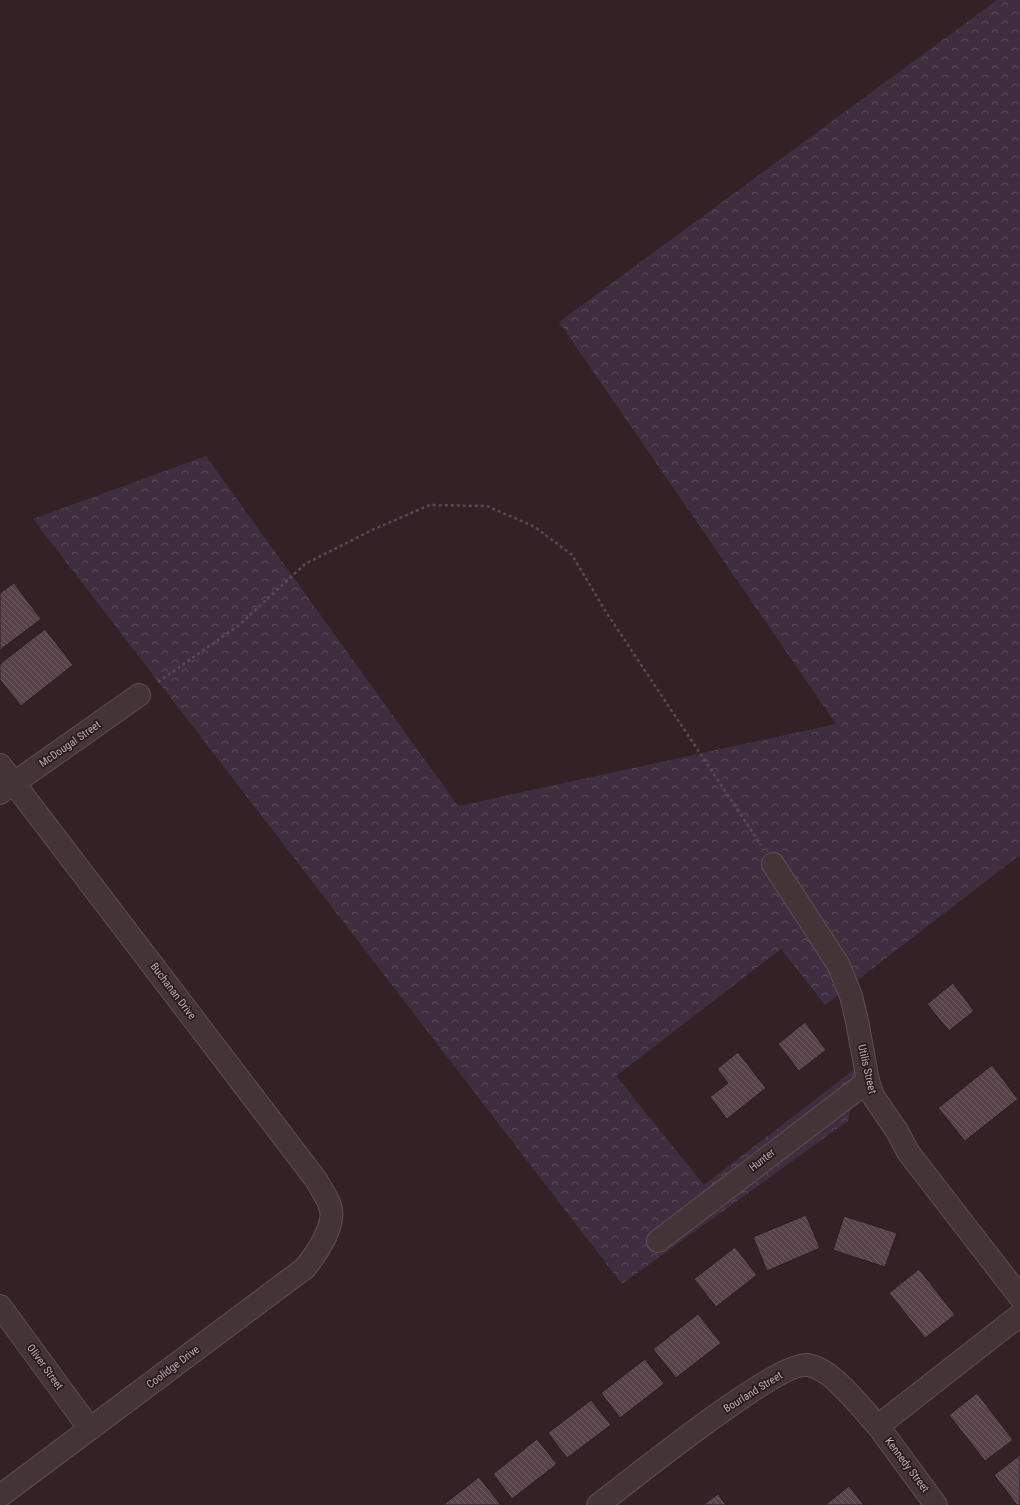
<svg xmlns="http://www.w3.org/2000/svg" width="1020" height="1505" viewBox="0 0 1020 1505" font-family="'Roboto Condensed',sans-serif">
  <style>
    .forest { fill: url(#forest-crowns) }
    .building { fill: url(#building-back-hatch); stroke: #2a1c20 }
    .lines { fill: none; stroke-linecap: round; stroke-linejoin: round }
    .minor-casing { stroke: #5f4e53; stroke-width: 24 }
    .path { stroke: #5b4956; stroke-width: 2.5; stroke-dasharray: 3 3; stroke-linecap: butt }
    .minor { stroke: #443438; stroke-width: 22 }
    .labels { text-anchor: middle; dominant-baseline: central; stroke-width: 3.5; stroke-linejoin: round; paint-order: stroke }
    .street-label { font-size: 11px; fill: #c1aeb3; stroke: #281a1e }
  </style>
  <defs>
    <pattern id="forest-crowns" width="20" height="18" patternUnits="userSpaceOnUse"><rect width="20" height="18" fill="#3f2e3f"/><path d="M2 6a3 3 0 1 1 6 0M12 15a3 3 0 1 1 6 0" fill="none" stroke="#594a58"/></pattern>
    <pattern id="building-back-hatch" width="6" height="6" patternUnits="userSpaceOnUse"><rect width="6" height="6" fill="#574249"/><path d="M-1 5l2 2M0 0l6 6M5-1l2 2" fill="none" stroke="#6d5b61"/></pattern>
  </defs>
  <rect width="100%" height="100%" fill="#332126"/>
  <path class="forest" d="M 997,0 L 1020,0 L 1020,855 L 825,1005 L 781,949 L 616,1076 L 704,1185 L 860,1065 L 848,1121 L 622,1284 L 33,519 L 206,456 L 458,806 L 836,724 L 559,322 Z"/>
  <g class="building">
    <path d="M 14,583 L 41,619 L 0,650 L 0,593 Z"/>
    <path d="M 45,629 L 73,665 L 21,706 L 0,680 L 0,664 Z"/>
    <path d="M 953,983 L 974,1011 L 949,1031 L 927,1004 Z"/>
    <path d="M 805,1022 L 826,1050 L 799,1071 L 778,1044 Z"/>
    <path d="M 738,1052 L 766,1088 L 727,1119 L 710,1097 L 728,1083 L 717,1069 Z"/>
    <path d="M 992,1065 L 1018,1099 L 965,1141 L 938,1108 Z"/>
    <path d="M 806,1215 L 820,1248 L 767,1271 L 753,1237 Z"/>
    <path d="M 844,1216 L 897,1233 L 885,1267 L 833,1250 Z"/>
    <path d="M 735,1247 L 757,1275 L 716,1307 L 694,1279 Z"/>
    <path d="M 919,1269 L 955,1315 L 925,1338 L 889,1293 Z"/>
    <path d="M 698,1314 L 721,1343 L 676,1378 L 653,1349 Z"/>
    <path d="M 645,1359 L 664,1384 L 620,1418 L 601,1393 Z"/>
    <path d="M 977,1393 L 1013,1440 L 985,1461 L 949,1415 Z"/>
    <path d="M 591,1400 L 611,1425 L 567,1458 L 548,1433 Z"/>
    <path d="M 537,1439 L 557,1464 L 512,1499 L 493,1474 Z"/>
    <path d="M 1020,1455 L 1020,1505 L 1017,1505 L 994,1475 Z"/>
    <path d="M 479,1477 L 501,1505 L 443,1505 Z"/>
    <path d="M 849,1486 L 864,1505 L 825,1505 Z"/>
    <path d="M 718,1494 L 726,1505 L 703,1505 Z"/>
  </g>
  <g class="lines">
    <defs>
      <g id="minor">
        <path d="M 0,765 L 317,1181 C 321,1189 327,1197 330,1206 C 337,1225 316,1254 305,1268 L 0,1496"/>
        <path d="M 0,793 L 139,695"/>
        <path d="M 773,864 L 838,964 L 851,996 L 857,1021 L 868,1081 L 873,1096 L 897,1131 L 908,1152 L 1020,1297"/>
        <path d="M 658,1241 L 868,1081"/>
        <path d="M 0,1306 L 90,1429"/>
        <path d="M 878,1426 L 936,1505"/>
        <path d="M 598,1505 C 630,1481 777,1361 808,1365 C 833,1369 861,1408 878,1426 L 1020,1315"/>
      </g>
    </defs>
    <use href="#minor" class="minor-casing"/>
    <path class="path" d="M 158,682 L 238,626 L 305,564 L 372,530 L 430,505 L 487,506 L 535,527 L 572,555 L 606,612 L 761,845"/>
    <use href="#minor" class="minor"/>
  </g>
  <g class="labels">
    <g class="street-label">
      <text transform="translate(70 744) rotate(-35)">McDougal Street</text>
      <text transform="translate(173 991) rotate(53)">Buchanan Drive</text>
      <text transform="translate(867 1069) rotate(77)">Utilis Street</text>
      <text transform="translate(762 1160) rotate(-38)">Hunter</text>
      <text transform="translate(45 1367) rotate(54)">Oliver Street</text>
      <text transform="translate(173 1367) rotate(-37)">Coolidge Drive</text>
      <text transform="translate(753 1392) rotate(-32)">Bourland Street</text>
      <text transform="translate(907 1465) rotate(53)">Kennedy Street</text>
    </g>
  </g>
</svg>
